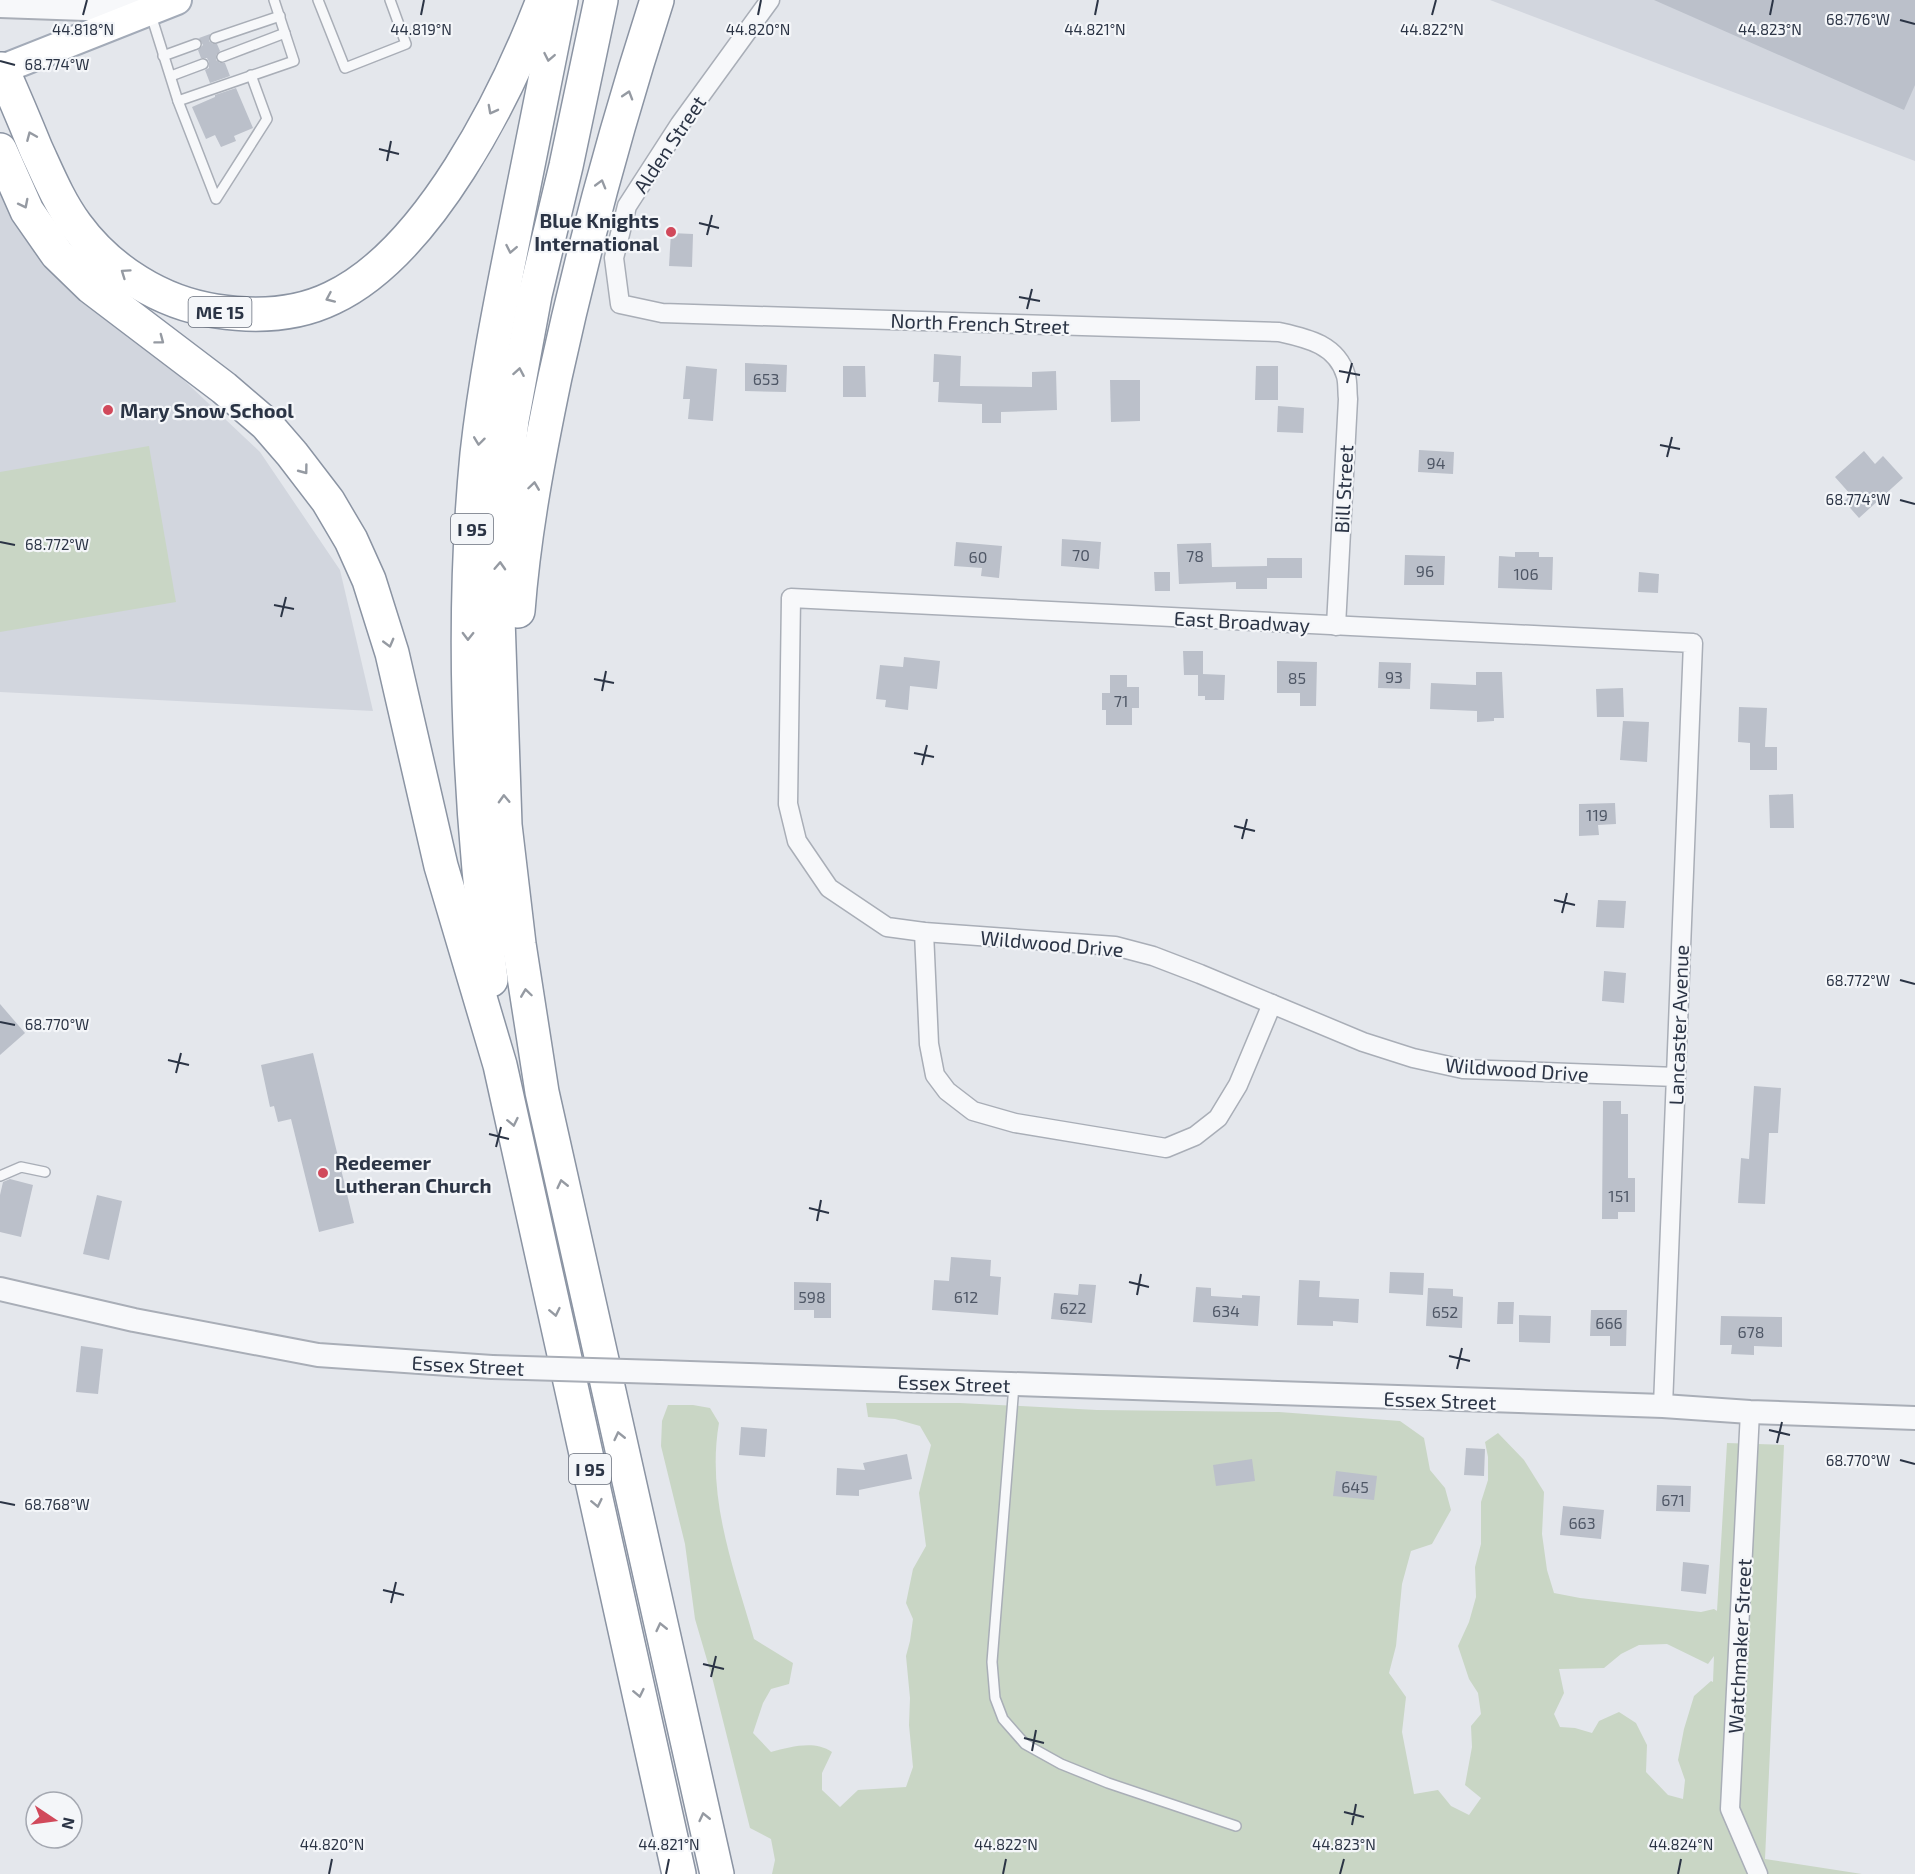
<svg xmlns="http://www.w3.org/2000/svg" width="1915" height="1874" viewBox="0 0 1915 1874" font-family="'Exo 2',sans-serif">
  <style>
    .built { fill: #d2d6de }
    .green { fill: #c9d6c5; fill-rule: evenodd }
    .building { fill: #bbc0ca }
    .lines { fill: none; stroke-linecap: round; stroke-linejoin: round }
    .service-casing { stroke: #a9aeb7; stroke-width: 12 }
    .minor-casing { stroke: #a9aeb7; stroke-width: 21 }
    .tertiary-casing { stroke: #a9aeb7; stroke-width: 26 }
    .primary-casing { stroke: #a3abb8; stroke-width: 32 }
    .motorway-casing { stroke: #8b94a3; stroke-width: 36 }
    .service { stroke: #f7f8fa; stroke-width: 9 }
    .minor { stroke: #f7f8fa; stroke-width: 18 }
    .tertiary { stroke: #f7f8fa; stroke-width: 22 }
    .primary { stroke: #fff; stroke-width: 28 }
    .motorway { stroke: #fff; stroke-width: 33 }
    .tertiary-bridge-casing { stroke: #a9aeb7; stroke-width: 26; stroke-linecap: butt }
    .tertiary-bridge { stroke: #f7f8fa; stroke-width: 22 }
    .oneway { stroke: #959aa2 }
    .ticks { fill: none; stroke: #2b3445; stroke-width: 2 }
    .poi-dot { fill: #d1495b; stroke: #f4f6f9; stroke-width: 2 }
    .labels { text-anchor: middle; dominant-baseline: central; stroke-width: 4.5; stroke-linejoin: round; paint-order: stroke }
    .number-label { font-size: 16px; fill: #4f5766 }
    .shield { fill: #f4f6f9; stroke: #676e7b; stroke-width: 1.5 }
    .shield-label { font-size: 18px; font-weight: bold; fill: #2b3445 }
    .street-label { font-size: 20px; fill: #2b3445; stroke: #f4f6f9 }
    .poi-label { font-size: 20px; font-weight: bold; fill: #2b3445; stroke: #f4f6f9; text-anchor: start }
    .ticks-label { font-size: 15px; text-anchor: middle; fill: #2b3445; stroke: #f4f6f9; stroke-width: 4.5; stroke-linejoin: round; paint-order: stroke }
  </style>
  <rect width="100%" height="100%" fill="#e4e7ec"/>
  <g class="built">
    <path d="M 1490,0 L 1915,0 L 1915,161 Z"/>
    <path d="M 0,188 L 27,242 L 54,275 L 171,368 L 260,452 L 340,570 L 373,711 L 0,692 Z"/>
  </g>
  <g class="green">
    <path d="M 149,446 L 176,602 L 0,632 L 0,472 Z"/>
    <path d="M 866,1403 L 960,1403 L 1097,1410 L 1279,1412 L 1400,1421 L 1424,1438 L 1430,1470 L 1445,1488 L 1451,1510 L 1432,1544 L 1411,1551 L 1402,1584 L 1396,1646 L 1389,1673 L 1406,1697 L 1402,1732 L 1414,1794 L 1438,1790 L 1451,1806 L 1469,1815 L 1481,1798 L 1465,1785 L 1472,1747 L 1471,1726 L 1481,1714 L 1478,1693 L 1469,1679 L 1458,1646 L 1469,1622 L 1476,1597 L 1475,1567 L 1481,1544 L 1481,1502 L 1488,1480 L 1488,1457 L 1485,1442 L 1498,1433 L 1524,1460 L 1544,1492 L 1542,1534 L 1547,1570 L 1554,1593 L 1580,1598 L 1701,1612 L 1714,1609 L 1717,1611 L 1727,1443 L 1784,1445 L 1765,1859 L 1862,1874 L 772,1874 L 775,1860 L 771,1839 L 750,1828 L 712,1677 L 695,1619 L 685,1544 L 661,1446 L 662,1421 L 668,1405 L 693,1405 L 710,1408 L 719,1423 C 706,1497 734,1569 754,1639 L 793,1663 L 789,1684 L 771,1689 L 763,1703 L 753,1733 L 771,1752 C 791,1747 814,1740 832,1752 L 822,1773 L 822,1790 L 840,1807 L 858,1790 L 906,1787 L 913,1767 L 909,1725 L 910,1698 L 906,1656 L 910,1641 L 913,1619 L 906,1603 L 913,1569 L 926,1546 L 919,1493 L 931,1445 L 920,1426 L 895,1419 L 868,1417 ZM 1667,1644 L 1708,1664 L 1714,1656 L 1713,1682 L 1711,1681 L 1694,1696 L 1684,1729 L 1678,1760 L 1685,1780 L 1683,1799 L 1668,1795 L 1646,1772 L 1647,1745 L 1636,1723 L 1619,1712 L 1599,1721 L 1592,1733 L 1575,1728 L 1560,1727 L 1554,1714 L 1564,1693 L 1559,1669 L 1604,1668 L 1621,1654 L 1639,1645 Z"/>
  </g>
  <g class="building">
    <path d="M 1654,0 L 1915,0 L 1915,85 L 1904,110 Z"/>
    <path d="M 210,34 L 209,41 L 213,44 L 217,44 L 220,51 L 216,55 L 216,60 L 220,63 L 225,63 L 230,76 L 210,83 L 205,70 L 209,68 L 209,62 L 207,58 L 201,58 L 198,50 L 203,45 L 199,38 Z"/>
    <path d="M 236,88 L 253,128 L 234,136 L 236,141 L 221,147 L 215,135 L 206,139 L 192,107 L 215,97 L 215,95 Z"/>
    <path d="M 671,233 L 693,234 L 692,267 L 669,266 Z"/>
    <path d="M 934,354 L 961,356 L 960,386 L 1032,387 L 1032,372 L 1056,371 L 1057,410 L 1001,412 L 1001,423 L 982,423 L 982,404 L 938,402 L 939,382 L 933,382 Z"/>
    <path d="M 745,363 L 787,365 L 786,392 L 745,391 Z"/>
    <path d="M 686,366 L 717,369 L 713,421 L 688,419 L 690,399 L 683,399 Z"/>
    <path d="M 843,366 L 865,366 L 866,397 L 843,397 Z"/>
    <path d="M 1256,366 L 1278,366 L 1278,400 L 1255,400 Z"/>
    <path d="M 1110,380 L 1140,380 L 1140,421 L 1111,422 Z"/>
    <path d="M 1278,406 L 1304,408 L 1303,433 L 1277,432 Z"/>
    <path d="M 1419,450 L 1454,452 L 1453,474 L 1418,472 Z"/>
    <path d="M 1864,451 L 1875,464 L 1883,456 L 1903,478 L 1859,518 L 1844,501 L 1851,495 L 1835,477 Z"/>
    <path d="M 1062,539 L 1101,542 L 1099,569 L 1061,566 Z"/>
    <path d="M 956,542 L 1002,546 L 999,578 L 981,576 L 982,568 L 954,566 Z"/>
    <path d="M 1211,543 L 1212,567 L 1267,566 L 1267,558 L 1302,558 L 1302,578 L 1267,578 L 1267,589 L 1236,589 L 1236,582 L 1179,584 L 1177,544 Z"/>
    <path d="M 1515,552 L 1539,552 L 1539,557 L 1553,557 L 1552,590 L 1498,588 L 1499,556 L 1515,557 Z"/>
    <path d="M 1405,555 L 1445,556 L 1444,585 L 1404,585 Z"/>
    <path d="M 1154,572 L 1170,572 L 1170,591 L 1155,591 Z"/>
    <path d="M 1639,572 L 1659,574 L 1658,593 L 1638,592 Z"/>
    <path d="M 1183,651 L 1203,651 L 1203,674 L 1225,675 L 1224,700 L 1205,700 L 1205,696 L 1198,696 L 1198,675 L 1184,675 Z"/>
    <path d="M 904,657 L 940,661 L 937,689 L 910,686 L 908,710 L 885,707 L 886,700 L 876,699 L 880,665 L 903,667 Z"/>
    <path d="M 1277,661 L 1317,662 L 1316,706 L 1300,706 L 1300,693 L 1277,693 Z"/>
    <path d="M 1379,662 L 1411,663 L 1410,689 L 1378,688 Z"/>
    <path d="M 1476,672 L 1502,672 L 1504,718 L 1494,718 L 1494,721 L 1477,722 L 1477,711 L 1430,709 L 1431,683 L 1476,685 Z"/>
    <path d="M 1110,675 L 1127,675 L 1127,687 L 1139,687 L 1139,708 L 1132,708 L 1132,725 L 1106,725 L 1106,710 L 1102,710 L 1102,693 L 1110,693 Z"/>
    <path d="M 1623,688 L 1624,717 L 1597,717 L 1596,689 Z"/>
    <path d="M 1739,707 L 1767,708 L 1765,747 L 1777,747 L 1777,770 L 1750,770 L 1750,743 L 1738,742 Z"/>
    <path d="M 1623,721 L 1649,722 L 1647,762 L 1620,760 Z"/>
    <path d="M 1793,794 L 1794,828 L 1770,828 L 1769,795 Z"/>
    <path d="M 1615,803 L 1616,824 L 1598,825 L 1599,835 L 1579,836 L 1579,804 Z"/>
    <path d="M 1598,900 L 1626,901 L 1624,928 L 1596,927 Z"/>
    <path d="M 1604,971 L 1626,973 L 1624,1003 L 1602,1001 Z"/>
    <path d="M 0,1004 L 25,1033 L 0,1055 Z"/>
    <path d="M 313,1053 L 354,1223 L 319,1232 L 291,1119 L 278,1122 L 274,1106 L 270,1107 L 261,1065 Z"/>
    <path d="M 1754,1086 L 1781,1088 L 1778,1133 L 1769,1133 L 1765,1204 L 1738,1203 L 1741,1158 L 1749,1159 Z"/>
    <path d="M 1603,1101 L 1621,1101 L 1621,1114 L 1628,1114 L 1628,1178 L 1635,1178 L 1635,1212 L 1618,1212 L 1618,1219 L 1602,1219 Z"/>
    <path d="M 10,1179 L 33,1185 L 21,1237 L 0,1232 L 0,1195 L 3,1182 Z"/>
    <path d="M 97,1195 L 122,1201 L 109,1260 L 83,1254 Z"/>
    <path d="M 951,1257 L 991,1260 L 990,1276 L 1001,1277 L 998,1315 L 932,1310 L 934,1280 L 949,1281 Z"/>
    <path d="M 1390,1272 L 1424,1273 L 1423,1295 L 1389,1293 Z"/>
    <path d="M 1299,1280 L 1320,1281 L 1319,1297 L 1359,1299 L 1358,1323 L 1333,1321 L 1333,1326 L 1297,1325 Z"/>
    <path d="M 794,1282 L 831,1283 L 831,1318 L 814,1318 L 814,1310 L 794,1310 Z"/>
    <path d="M 1079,1284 L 1096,1285 L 1092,1323 L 1051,1319 L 1054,1293 L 1078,1295 Z"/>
    <path d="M 1196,1287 L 1211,1288 L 1211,1296 L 1242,1298 L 1242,1295 L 1260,1296 L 1258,1326 L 1193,1322 Z"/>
    <path d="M 1428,1288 L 1453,1289 L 1453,1296 L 1463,1297 L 1462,1328 L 1426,1326 Z"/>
    <path d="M 1498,1302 L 1514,1302 L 1513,1324 L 1497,1324 Z"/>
    <path d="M 1591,1310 L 1627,1310 L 1626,1346 L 1610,1346 L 1610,1336 L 1590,1336 Z"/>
    <path d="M 1519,1315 L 1551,1316 L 1550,1343 L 1519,1342 Z"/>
    <path d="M 1721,1316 L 1782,1317 L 1782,1347 L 1754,1346 L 1754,1355 L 1731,1354 L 1732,1345 L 1720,1345 Z"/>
    <path d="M 81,1346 L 103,1349 L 98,1394 L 76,1392 Z"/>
    <path d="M 741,1427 L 767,1429 L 765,1457 L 739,1455 Z"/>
    <path d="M 1466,1448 L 1485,1449 L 1484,1476 L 1464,1475 Z"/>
    <path d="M 907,1454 L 912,1479 L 859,1490 L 859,1496 L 836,1495 L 837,1468 L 865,1470 L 863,1463 Z"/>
    <path d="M 1252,1459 L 1255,1481 L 1216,1486 L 1213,1465 Z"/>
    <path d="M 1336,1471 L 1377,1476 L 1374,1500 L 1333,1496 Z"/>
    <path d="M 1657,1485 L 1691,1486 L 1690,1512 L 1656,1511 Z"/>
    <path d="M 1563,1506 L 1604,1510 L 1601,1539 L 1560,1535 Z"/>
    <path d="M 1683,1562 L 1709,1565 L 1706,1594 L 1681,1591 Z"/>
  </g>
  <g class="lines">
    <defs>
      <g id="service">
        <path d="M 318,0 L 345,68 L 406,44 L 390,0"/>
        <path d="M 151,15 L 178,101 L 294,61 L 274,0"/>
        <path d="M 215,38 L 280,16"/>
        <path d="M 163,56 L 196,44"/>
        <path d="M 222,57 L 285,33"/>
        <path d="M 171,76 L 203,64"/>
        <path d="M 178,101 L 216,199 L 267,119 L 251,75"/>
        <path d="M 0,1176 L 21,1167 L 45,1172"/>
        <path d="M 1014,1385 L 992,1662 L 995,1698 L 1003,1719 L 1025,1744 L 1061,1764 L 1108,1783 L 1236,1826"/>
      </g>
      <g id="minor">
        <path d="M 770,0 L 680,124 L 627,206 L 614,258 L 620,304 L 662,313 L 1279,332 C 1306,338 1337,344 1346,376 C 1348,383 1347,392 1348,399 L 1336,626"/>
        <path d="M 924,932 L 929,1044 L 935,1075 L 947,1091 L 973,1111 L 1015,1123 L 1166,1148 L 1195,1136 L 1218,1118 L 1238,1085 L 1272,1004"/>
        <path d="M 1663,1406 L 1693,643 L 791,598 L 788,804 L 797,841 L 829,888 L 887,927 L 924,932 L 1115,946 L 1153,956 L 1200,974 L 1363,1042 L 1413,1058 L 1463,1069 L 1676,1077"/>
        <path d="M 1750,1412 L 1730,1809 L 1758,1874"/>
      </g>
      <g id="tertiary">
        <path d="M 0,6 L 142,11"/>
        <path d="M 0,1289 L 134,1320 L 318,1355 L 492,1367"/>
        <path d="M 660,1372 L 1663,1406 L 1750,1412 L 1915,1418"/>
      </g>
      <path id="primary" d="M 0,70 L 177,0"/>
      <g id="motorway">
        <path d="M 601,0 L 566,166 L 535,295 L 512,420 L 502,504 L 498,618 L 505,825 L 519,944 L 542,1092 L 717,1874"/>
        <path d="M 2,69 C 14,96 25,122 36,149 C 48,175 59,202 76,225 C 109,270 161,303 216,311 C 255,317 295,316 332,298 C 428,253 506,97 543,0"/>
        <path d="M 0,150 L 27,211 L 57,254 L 91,287 L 224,388 L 266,424 L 292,454 L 328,501 L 351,540 L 369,580 L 392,653 L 441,866 L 500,1065 L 679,1874"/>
        <path d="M 518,611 C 524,532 539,454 555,377 C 583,249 617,124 657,0"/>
        <path d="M 491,980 C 469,806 460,629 477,454 C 486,372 503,291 519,210 C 533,140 547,70 561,0"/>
      </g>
    </defs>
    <use href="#service" class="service-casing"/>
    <use href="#minor" class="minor-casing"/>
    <use href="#tertiary" class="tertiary-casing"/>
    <use href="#primary" class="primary-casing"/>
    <use href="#motorway" class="motorway-casing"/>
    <use href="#service" class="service"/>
    <use href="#minor" class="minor"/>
    <use href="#tertiary" class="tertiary"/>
    <use href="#primary" class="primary"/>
    <use href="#motorway" class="motorway"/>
    <defs>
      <path id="tertiary-bridge" d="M 492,1367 L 660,1372"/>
    </defs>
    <use href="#tertiary-bridge" class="tertiary-bridge-casing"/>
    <use href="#tertiary-bridge" class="tertiary-bridge"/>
  </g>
  <defs><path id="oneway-chevron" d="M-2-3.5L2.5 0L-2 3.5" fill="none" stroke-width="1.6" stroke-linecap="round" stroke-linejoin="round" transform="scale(1.5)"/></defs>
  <g class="oneway">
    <use href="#oneway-chevron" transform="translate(549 57) rotate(101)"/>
    <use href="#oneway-chevron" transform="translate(628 95) rotate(-73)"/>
    <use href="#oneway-chevron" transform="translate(492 110) rotate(118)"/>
    <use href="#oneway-chevron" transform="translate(31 136) rotate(-113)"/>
    <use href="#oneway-chevron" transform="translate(601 184) rotate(-74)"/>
    <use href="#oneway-chevron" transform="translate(24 204) rotate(63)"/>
    <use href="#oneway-chevron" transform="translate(511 249) rotate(101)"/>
    <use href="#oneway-chevron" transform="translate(125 273) rotate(-145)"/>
    <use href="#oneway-chevron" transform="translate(330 298) rotate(156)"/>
    <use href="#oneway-chevron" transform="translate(160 340) rotate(37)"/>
    <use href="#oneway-chevron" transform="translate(519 372) rotate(-80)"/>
    <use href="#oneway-chevron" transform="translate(479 441) rotate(97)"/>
    <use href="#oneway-chevron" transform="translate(304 470) rotate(53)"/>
    <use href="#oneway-chevron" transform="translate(534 486) rotate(-82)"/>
    <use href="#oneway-chevron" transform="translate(500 566) rotate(-87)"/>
    <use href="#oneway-chevron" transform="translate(468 636) rotate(91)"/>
    <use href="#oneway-chevron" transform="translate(389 643) rotate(75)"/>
    <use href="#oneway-chevron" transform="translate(504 799) rotate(-92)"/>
    <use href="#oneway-chevron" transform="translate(526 993) rotate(-98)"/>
    <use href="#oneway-chevron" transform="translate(513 1122) rotate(78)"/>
    <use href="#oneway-chevron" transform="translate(562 1184) rotate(-103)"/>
    <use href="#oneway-chevron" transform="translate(555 1312) rotate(78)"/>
    <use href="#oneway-chevron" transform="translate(619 1436) rotate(-103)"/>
    <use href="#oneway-chevron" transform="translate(597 1503) rotate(78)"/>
    <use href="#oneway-chevron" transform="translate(661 1627) rotate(-103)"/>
    <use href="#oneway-chevron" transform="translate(639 1693) rotate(78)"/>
    <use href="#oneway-chevron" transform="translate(704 1817) rotate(-103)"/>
  </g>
  <path class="ticks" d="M 83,15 L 87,0M 421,15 L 424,0M 758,15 L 761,0M 1095,15 L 1098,0M 1432,15 L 1436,0M 1770,15 L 1773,0M 1900,20 L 1915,24M 0,61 L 15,65M 379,149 L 399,154M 387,161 L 391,141M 699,223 L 719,228M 707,235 L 712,215M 1019,297 L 1040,301M 1027,309 L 1032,289M 1339,371 L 1360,375M 1347,383 L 1352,363M 1660,445 L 1680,449M 1667,457 L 1672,437M 1900,500 L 1915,504M 0,542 L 15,545M 274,605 L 294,609M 281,617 L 286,597M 594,679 L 614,683M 602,691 L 606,671M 914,753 L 934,757M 922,765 L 927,745M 1234,826 L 1255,831M 1242,839 L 1247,819M 1554,900 L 1575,905M 1562,913 L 1567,893M 1900,980 L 1915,984M 0,1022 L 15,1025M 168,1060 L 189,1065M 176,1073 L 181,1053M 489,1134 L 509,1139M 496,1147 L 501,1127M 809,1208 L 829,1213M 817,1221 L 821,1200M 1129,1282 L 1149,1287M 1137,1295 L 1141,1274M 1449,1356 L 1470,1361M 1457,1369 L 1462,1348M 1769,1430 L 1790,1435M 1777,1443 L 1782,1422M 1900,1460 L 1915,1464M 0,1502 L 15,1505M 383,1590 L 404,1595M 391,1603 L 396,1582M 703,1664 L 724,1669M 711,1677 L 716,1656M 1024,1738 L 1044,1743M 1032,1751 L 1036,1730M 1344,1812 L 1364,1817M 1352,1825 L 1356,1804M 329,1874 L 332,1859M 666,1874 L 669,1859M 1003,1874 L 1006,1859M 1340,1874 L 1344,1859M 1678,1874 L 1681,1859"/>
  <g class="poi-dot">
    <circle cx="671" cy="232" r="6"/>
    <circle cx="108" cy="410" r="6"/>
    <circle cx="323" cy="1173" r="6"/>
  </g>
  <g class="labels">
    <g class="number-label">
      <text x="766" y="378">653</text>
      <text x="1436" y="462">94</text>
      <text x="1081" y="554">70</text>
      <text x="1195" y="555">78</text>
      <text x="978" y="556">60</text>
      <text x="1425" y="570">96</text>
      <text x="1526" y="573">106</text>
      <text x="1394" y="676">93</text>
      <text x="1297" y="677">85</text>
      <text x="1121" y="700">71</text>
      <text x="1597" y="814">119</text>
      <text x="1619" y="1195">151</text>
      <text x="812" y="1296">598</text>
      <text x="966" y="1296">612</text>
      <text x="1073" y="1307">622</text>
      <text x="1226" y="1310">634</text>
      <text x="1445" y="1311">652</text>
      <text x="1609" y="1322">666</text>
      <text x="1751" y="1331">678</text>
      <text x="1355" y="1486">645</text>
      <text x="1673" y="1499">671</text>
      <text x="1582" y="1522">663</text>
    </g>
    <g class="shield">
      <rect x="188.5" y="297" width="63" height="30" rx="4.5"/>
      <rect x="451" y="514" width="42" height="30" rx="4.5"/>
      <rect x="569" y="1454" width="42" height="30" rx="4.5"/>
    </g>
    <g class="shield-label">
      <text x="220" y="312">ME 15</text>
      <text x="472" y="529">I 95</text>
      <text x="590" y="1469">I 95</text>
    </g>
    <g class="street-label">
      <text transform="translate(669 144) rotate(-56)">Alden Street</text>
      <text transform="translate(980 323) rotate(2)">North French Street</text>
      <text transform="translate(1343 489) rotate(-87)">Bill Street</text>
      <text transform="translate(1242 621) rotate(3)">East Broadway</text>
      <text transform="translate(1052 943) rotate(5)">Wildwood Drive</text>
      <text transform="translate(1678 1025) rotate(-88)">Lancaster Avenue</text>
      <text transform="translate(1517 1069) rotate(4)">Wildwood Drive</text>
      <text transform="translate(468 1365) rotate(3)">Essex Street</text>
      <text transform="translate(954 1383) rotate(2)">Essex Street</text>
      <text transform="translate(1440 1400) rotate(2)">Essex Street</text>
      <text transform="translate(1739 1646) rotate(-87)">Watchmaker Street</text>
    </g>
    <g class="poi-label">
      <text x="659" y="220" text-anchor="end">Blue Knights<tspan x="659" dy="23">International</tspan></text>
      <text x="120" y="410">Mary Snow School</text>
      <text x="335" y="1162">Redeemer<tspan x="335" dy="23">Lutheran Church</tspan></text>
    </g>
  </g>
  <g class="ticks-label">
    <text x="1858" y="25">68.776°W</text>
    <text x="83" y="35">44.818°N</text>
    <text x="421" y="35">44.819°N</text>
    <text x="758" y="35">44.820°N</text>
    <text x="1095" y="35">44.821°N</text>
    <text x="1432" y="35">44.822°N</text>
    <text x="1770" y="35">44.823°N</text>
    <text x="57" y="70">68.774°W</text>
    <text x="1858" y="505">68.774°W</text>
    <text x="57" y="550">68.772°W</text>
    <text x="1858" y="986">68.772°W</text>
    <text x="57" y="1030">68.770°W</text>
    <text x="1858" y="1466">68.770°W</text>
    <text x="57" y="1510">68.768°W</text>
    <text x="332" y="1850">44.820°N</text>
    <text x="669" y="1850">44.821°N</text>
    <text x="1006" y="1850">44.822°N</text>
    <text x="1344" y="1850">44.823°N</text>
    <text x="1681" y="1850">44.824°N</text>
  </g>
  <g transform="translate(54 1820) rotate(103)"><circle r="28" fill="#f4f6f9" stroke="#a4a8b1" stroke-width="1.5"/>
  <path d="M0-4.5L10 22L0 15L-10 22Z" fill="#d1495b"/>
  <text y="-9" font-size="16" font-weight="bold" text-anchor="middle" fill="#2b3445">N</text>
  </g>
</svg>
